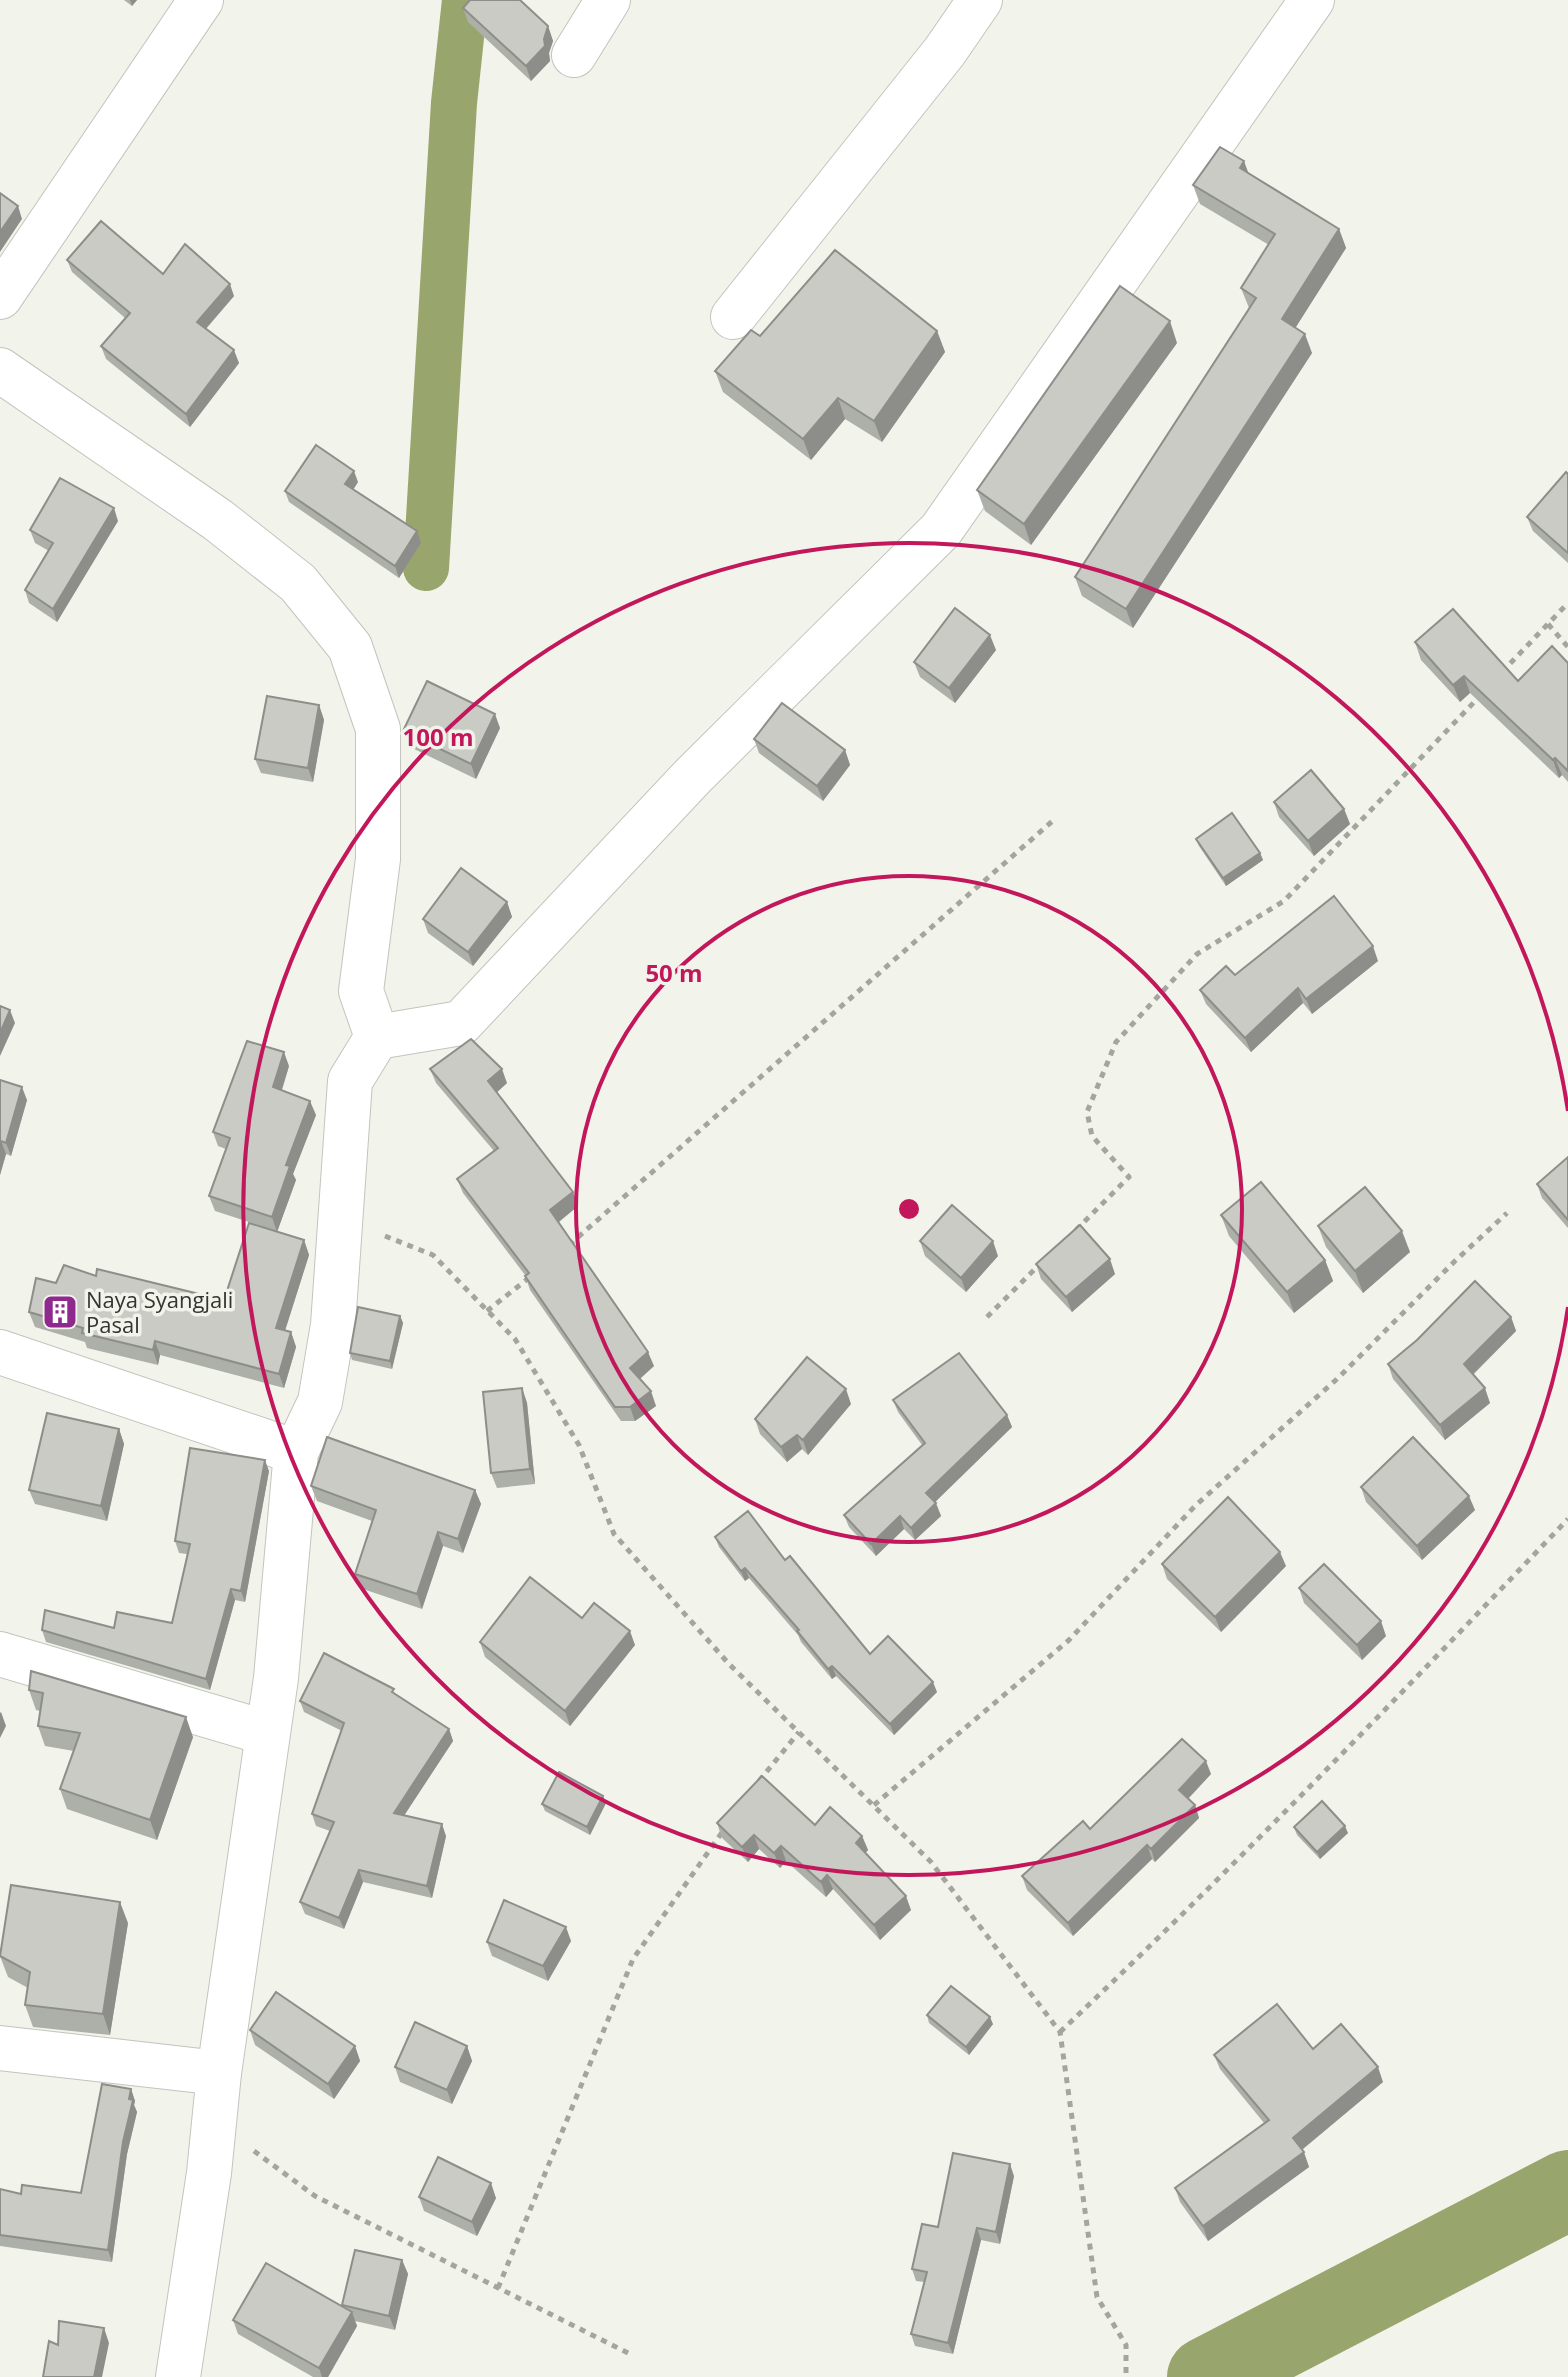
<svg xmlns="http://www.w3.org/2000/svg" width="1568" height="2377" viewBox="0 0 1568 2377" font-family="'Open Sans',sans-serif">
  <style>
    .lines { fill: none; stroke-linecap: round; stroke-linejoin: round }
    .canal { stroke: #98a56c; stroke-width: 46 }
    .river { stroke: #98a56c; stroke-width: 80 }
    .street-casing { stroke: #c2c4bd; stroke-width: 46 }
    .path { stroke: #a4a59f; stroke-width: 5; stroke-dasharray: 6 6; stroke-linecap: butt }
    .street { stroke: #fff; stroke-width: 44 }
    .wall { fill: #adafa9 }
    .shaded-wall { fill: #8d8e89 }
    .building { fill: #c9cbc4; stroke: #8d8e89; stroke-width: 2 }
    .ring { fill: none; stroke: #c2185b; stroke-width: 4 }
    .labels { text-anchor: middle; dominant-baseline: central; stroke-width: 7; stroke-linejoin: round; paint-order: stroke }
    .poi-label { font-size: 22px; fill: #343431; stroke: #f2f4ec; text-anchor: start }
    .centre { fill: #c2185b; stroke: #f2f4ec; stroke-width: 4 }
    .ring-label { font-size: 24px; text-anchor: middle; font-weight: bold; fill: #c2185b; stroke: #f2f4ec; stroke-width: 7; stroke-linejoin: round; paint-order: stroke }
  </style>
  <rect width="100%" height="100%" fill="#f2f4ec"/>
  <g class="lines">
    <path class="canal" d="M 426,568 L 454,103 L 465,0"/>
    <path class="river" d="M 1207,2377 L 1568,2190"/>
    <defs>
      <g id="street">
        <path d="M 574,55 L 608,0"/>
        <path d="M 0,297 L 201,0"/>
        <path d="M 733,317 L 945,51 L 980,0"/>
        <path d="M 0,370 L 218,520 L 298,583 L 350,647 L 378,729 L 378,859 L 361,991 L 377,1037 L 350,1081 L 333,1325 L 320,1402 L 296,1452 L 276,1678 L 219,2073 L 209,2173 L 178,2377"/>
        <path d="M 377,1037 L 461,1023 L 693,776 L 941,530 L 1312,0"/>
        <path d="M 0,1352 L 296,1452"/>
        <path d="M 0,1654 L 267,1733"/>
        <path d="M 0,2048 L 219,2073"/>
      </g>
    </defs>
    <use href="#street" class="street-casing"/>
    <g class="path">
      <path d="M 1548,624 L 1568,647"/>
      <path d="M 1502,672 L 1568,603"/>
      <path d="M 1076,1230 L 1129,1177 L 1092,1136 L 1087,1112 L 1116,1042 L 1197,954 L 1284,901 L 1479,697"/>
      <path d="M 385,1236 L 433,1255 L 515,1339 L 579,1445 L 614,1534 L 729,1664 L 931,1862 L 1060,2032 L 1097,2297 L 1126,2345 L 1126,2377"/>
      <path d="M 569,1245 L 1056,818"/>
      <path d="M 487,1311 L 530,1277"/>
      <path d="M 987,1317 L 1040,1264"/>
      <path d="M 759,1781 L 799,1732"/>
      <path d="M 874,1805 L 1069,1640 L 1195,1506 L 1337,1379 L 1455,1261 L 1507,1213"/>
      <path d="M 1060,2032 C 1235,1867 1402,1693 1568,1519"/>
      <path d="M 254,2151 L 315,2196 L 630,2354"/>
      <path d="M 498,2288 L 633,1959 L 723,1831"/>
    </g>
    <use href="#street" class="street"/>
  </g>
  <g class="wall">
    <path d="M 124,0 L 137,0 L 132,6 Z"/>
    <path d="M 463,8 L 548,26 L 553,41 L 549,53 L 550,61 L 531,81 L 468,22 Z"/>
    <path d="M 1248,173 L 1339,229 L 1346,248 L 1295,328 L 1312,353 L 1133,628 L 1082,596 L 1075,577 L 1249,308 L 1241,288 L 1269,245 L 1200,204 L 1193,185 Z"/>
    <path d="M 67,260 L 163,274 L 234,296 L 206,329 L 239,363 L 190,427 L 106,359 L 101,346 L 125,318 L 72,272 Z"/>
    <path d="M 937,331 L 945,352 L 882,442 L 845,419 L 811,460 L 723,392 L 715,371 Z"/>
    <path d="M 1177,343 L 1031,545 L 985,511 L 977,490 Z"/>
    <path d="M 1568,474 L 1568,563 L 1533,531 L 1527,517 Z"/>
    <path d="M 358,482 L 353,490 L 421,543 L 399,578 L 289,502 L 285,491 Z"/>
    <path d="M 118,521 L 57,622 L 29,603 L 25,590 L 49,551 L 35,543 L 30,530 Z"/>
    <path d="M 1415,642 L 1518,681 L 1568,663 L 1568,782 L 1562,775 L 1559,778 L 1470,693 L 1460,702 L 1421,660 Z"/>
    <path d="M 996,650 L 955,703 L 920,677 L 914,662 Z"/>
    <path d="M 319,705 L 324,720 L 313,782 L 261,773 L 255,759 Z"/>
    <path d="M 500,728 L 476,779 L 408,746 L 403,731 Z"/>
    <path d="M 754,739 L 845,750 L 850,765 L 823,801 L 759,753 Z"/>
    <path d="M 1274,802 L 1344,809 L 1350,824 L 1314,856 L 1279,817 Z"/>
    <path d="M 1196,839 L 1260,853 L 1263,860 L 1226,886 L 1199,846 Z"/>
    <path d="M 507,902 L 512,917 L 473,966 L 428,933 L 423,919 Z"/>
    <path d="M 1378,961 L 1312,1014 L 1303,1003 L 1251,1052 L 1206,1004 L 1200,990 L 1235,975 Z"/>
    <path d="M 289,1066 L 282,1090 L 316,1115 L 293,1174 L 296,1180 L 277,1232 L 304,1240 L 309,1255 L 285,1331 L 291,1332 L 296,1347 L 284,1388 L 160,1355 L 158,1365 L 87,1348 L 85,1342 L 35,1327 L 29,1312 L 56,1283 L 96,1276 L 224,1300 L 261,1226 L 215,1211 L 209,1196 L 226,1149 L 218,1146 L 213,1132 Z"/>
    <path d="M 430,1069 L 507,1083 L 497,1092 L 573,1192 L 578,1206 L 559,1222 L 654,1366 L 640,1379 L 656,1406 L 635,1421 L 621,1421 L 530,1290 L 525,1275 L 463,1193 L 457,1179 L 494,1151 L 436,1083 Z"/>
    <path d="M 0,1080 L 27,1100 L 11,1156 L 6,1154 L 0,1175 Z"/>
    <path d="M 1568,1157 L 1568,1228 L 1542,1198 L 1537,1184 Z"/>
    <path d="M 1221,1215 L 1325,1260 L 1333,1281 L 1294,1313 L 1229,1236 Z"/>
    <path d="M 1318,1226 L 1410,1252 L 1363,1293 L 1326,1247 Z"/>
    <path d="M 920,1241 L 998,1256 L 966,1292 L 925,1256 Z"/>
    <path d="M 1036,1264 L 1115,1274 L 1072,1312 L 1041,1279 Z"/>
    <path d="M 400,1316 L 403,1323 L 392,1369 L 352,1360 L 350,1353 Z"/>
    <path d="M 1511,1317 L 1516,1331 L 1473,1375 L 1490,1403 L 1445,1440 L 1393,1379 L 1388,1364 Z"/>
    <path d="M 522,1388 L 527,1403 L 535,1484 L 497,1488 L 491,1473 Z"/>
    <path d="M 893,1400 L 1007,1415 L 1012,1427 L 935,1502 L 941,1516 L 915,1540 L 904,1529 L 876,1556 L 849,1527 L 844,1515 L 922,1445 L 898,1412 Z"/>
    <path d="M 851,1404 L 808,1455 L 802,1449 L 787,1462 L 760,1434 L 755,1419 Z"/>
    <path d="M 119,1429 L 124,1444 L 107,1521 L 35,1504 L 29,1490 Z"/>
    <path d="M 269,1471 L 245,1602 L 235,1600 L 210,1690 L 46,1642 L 42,1630 L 114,1628 L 172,1623 L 187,1554 L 179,1553 L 175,1541 Z"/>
    <path d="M 311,1486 L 475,1490 L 481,1504 L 463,1553 L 443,1546 L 422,1609 L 360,1588 L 355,1574 L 372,1521 L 317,1501 Z"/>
    <path d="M 1361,1487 L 1475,1510 L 1422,1560 L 1366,1502 Z"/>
    <path d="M 715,1537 L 785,1560 L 870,1654 L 937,1692 L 894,1735 L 836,1676 L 832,1679 L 801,1642 L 798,1635 L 749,1578 L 745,1581 L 719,1547 Z"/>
    <path d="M 1162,1564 L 1286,1566 L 1221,1632 L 1167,1579 Z"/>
    <path d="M 1299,1588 L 1386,1636 L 1362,1660 L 1304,1603 Z"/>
    <path d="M 582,1618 L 635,1645 L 570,1726 L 485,1657 L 480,1642 Z"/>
    <path d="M 31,1671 L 193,1737 L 157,1840 L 67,1809 L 60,1789 L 74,1751 L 45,1746 L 38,1726 L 40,1711 L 36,1710 L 29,1690 Z"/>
    <path d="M 396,1694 L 449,1729 L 453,1741 L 404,1815 L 446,1836 L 432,1898 L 363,1882 L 344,1929 L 305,1914 L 300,1902 L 330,1831 L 316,1826 L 312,1814 L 342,1731 L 304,1712 L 300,1701 Z"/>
    <path d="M 1211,1774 L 1188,1799 L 1195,1805 L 1199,1818 L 1155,1862 L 1152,1859 L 1073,1936 L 1027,1890 L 1022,1876 L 1090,1829 Z"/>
    <path d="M 603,1796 L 606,1803 L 590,1835 L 545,1811 L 542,1804 Z"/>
    <path d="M 717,1823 L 815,1825 L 862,1836 L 868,1850 L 865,1853 L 911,1910 L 880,1940 L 833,1889 L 826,1897 L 786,1861 L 780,1868 L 759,1849 L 748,1862 L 722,1838 Z"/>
    <path d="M 1294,1827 L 1348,1833 L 1320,1859 L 1297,1835 Z"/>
    <path d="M 128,1923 L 110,2035 L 33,2027 L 25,2005 L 28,1988 L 8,1977 L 0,1956 Z"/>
    <path d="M 571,1941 L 548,1981 L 492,1956 L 487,1942 Z"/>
    <path d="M 927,2015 L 993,2024 L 969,2055 L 929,2023 Z"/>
    <path d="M 250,2030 L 355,2046 L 360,2061 L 334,2099 L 255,2045 Z"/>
    <path d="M 467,2046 L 472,2061 L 452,2104 L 400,2082 L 395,2067 Z"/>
    <path d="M 1313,2049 L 1383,2082 L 1302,2150 L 1309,2167 L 1208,2241 L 1180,2202 L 1175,2188 L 1264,2123 L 1220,2069 L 1214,2055 Z"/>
    <path d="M 131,2089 L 135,2101 L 134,2105 L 137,2112 L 127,2154 L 112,2262 L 0,2246 L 0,2189 L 21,2194 L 81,2193 Z"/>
    <path d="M 1014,2176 L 1000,2244 L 981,2240 L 953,2354 L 915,2346 L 911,2334 L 924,2282 L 916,2281 L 912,2269 L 938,2227 Z"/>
    <path d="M 419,2197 L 496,2198 L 477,2236 L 424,2211 Z"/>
    <path d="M 402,2260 L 408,2274 L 395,2330 L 355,2321 L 357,2326 L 328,2377 L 313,2377 L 238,2334 L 233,2320 L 343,2307 L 342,2305 Z"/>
  </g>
  <g class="shaded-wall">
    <path d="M 130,0 L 137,0 L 132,6 Z"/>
    <path d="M 548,26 L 553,41 L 549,53 L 550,61 L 531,81 L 526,66 L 544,39 Z"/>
    <path d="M 1244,161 L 1251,180 L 1240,168 Z"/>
    <path d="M 18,206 L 22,219 L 0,252 L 0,232 Z"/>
    <path d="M 1339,229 L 1346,248 L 1289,338 L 1282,319 Z"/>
    <path d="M 230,284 L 234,296 L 201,334 L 197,322 Z"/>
    <path d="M 1170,321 L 1177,343 L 1031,545 L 1024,524 Z"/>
    <path d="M 937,331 L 945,352 L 882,442 L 874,421 Z"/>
    <path d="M 1305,334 L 1312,353 L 1133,628 L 1126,609 Z"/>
    <path d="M 234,350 L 239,363 L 190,427 L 186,414 Z"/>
    <path d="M 838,398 L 845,419 L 811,460 L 803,439 Z"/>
    <path d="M 354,471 L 358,482 L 349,496 L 345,484 Z"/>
    <path d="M 114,508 L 118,521 L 57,622 L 53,609 Z"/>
    <path d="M 417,531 L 421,543 L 399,578 L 395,566 Z"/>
    <path d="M 990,635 L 996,650 L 955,703 L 949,688 Z"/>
    <path d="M 1464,676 L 1470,693 L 1460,702 L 1453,685 Z"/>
    <path d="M 319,705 L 324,720 L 313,782 L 308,768 Z"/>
    <path d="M 495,714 L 500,728 L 476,779 L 471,764 Z"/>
    <path d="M 845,750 L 850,765 L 823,801 L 817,786 Z"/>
    <path d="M 1555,758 L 1562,775 L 1559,778 L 1553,760 Z"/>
    <path d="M 1344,809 L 1350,824 L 1314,856 L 1308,841 Z"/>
    <path d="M 1260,853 L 1263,860 L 1226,886 L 1223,878 Z"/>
    <path d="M 507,902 L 512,917 L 473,966 L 468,952 Z"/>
    <path d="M 1373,946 L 1378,961 L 1312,1014 L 1306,999 Z"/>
    <path d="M 1298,988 L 1303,1003 L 1251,1052 L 1245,1038 Z"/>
    <path d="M 10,1010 L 15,1023 L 0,1056 L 0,1033 Z"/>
    <path d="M 284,1052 L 289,1066 L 278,1102 L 273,1087 Z"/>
    <path d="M 502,1069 L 507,1083 L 494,1095 L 488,1081 Z"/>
    <path d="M 22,1087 L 27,1100 L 11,1156 L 6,1143 Z"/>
    <path d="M 310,1101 L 316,1115 L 293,1174 L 296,1180 L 277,1232 L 272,1217 L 286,1165 Z"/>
    <path d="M 1,1141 L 6,1154 L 0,1175 L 0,1145 Z"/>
    <path d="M 573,1192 L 578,1206 L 556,1224 L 550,1210 Z"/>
    <path d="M 1402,1231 L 1410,1252 L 1363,1293 L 1355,1271 Z"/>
    <path d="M 304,1240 L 309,1255 L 281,1343 L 276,1328 Z"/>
    <path d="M 993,1241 L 998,1256 L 966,1292 L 961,1278 Z"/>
    <path d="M 1110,1259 L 1115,1274 L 1072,1312 L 1066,1297 Z"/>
    <path d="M 1325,1260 L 1333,1281 L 1294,1313 L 1287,1292 Z"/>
    <path d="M 400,1316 L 403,1323 L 392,1369 L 390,1361 Z"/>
    <path d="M 1511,1317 L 1516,1331 L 1469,1378 L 1464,1364 Z"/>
    <path d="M 291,1332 L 296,1347 L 284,1388 L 279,1374 Z"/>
    <path d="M 155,1341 L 160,1355 L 158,1365 L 153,1350 Z"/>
    <path d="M 648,1352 L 654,1366 L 636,1382 L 630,1368 Z"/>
    <path d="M 522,1388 L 527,1403 L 535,1484 L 530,1469 Z"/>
    <path d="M 1485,1388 L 1490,1403 L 1445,1440 L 1440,1425 Z"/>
    <path d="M 846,1389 L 851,1404 L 808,1455 L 803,1440 Z"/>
    <path d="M 651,1391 L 656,1406 L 635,1421 L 630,1407 Z"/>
    <path d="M 1007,1415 L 1012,1427 L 931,1506 L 926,1493 Z"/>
    <path d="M 119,1429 L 124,1444 L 107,1521 L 101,1506 Z"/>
    <path d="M 797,1435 L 802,1449 L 787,1462 L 781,1447 Z"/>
    <path d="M 265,1460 L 269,1471 L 245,1602 L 241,1591 Z"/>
    <path d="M 475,1490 L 481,1504 L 463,1553 L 458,1539 Z"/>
    <path d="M 1469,1496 L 1475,1510 L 1422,1560 L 1417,1546 Z"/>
    <path d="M 936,1503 L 941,1516 L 915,1540 L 911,1528 Z"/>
    <path d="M 900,1516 L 904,1529 L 876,1556 L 871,1544 Z"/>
    <path d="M 438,1532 L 443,1546 L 422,1609 L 417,1594 Z"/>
    <path d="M 1280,1552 L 1286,1566 L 1221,1632 L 1215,1617 Z"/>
    <path d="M 745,1568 L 749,1578 L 745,1581 L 741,1571 Z"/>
    <path d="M 231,1589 L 235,1600 L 210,1690 L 206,1679 Z"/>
    <path d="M 1381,1621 L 1386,1636 L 1362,1660 L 1357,1645 Z"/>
    <path d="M 630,1631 L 635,1645 L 570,1726 L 565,1711 Z"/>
    <path d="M 832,1666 L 836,1676 L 832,1679 L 828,1669 Z"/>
    <path d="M 933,1682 L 937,1692 L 894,1735 L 890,1724 Z"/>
    <path d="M 1,1712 L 6,1726 L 0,1738 L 0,1713 Z"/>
    <path d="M 186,1717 L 193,1737 L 157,1840 L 150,1820 Z"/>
    <path d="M 449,1729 L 453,1741 L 398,1825 L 394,1813 Z"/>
    <path d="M 1206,1761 L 1211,1774 L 1184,1803 L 1179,1790 Z"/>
    <path d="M 603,1796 L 606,1803 L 590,1835 L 587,1827 Z"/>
    <path d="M 1195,1805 L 1199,1818 L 1155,1862 L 1151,1849 Z"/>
    <path d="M 442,1824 L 446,1836 L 432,1898 L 427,1886 Z"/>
    <path d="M 1345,1826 L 1348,1833 L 1320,1859 L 1317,1852 Z"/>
    <path d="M 754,1835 L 759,1849 L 748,1862 L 742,1847 Z"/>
    <path d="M 862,1836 L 868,1850 L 861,1858 L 856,1843 Z"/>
    <path d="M 1147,1845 L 1152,1859 L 1073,1936 L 1068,1923 Z"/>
    <path d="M 781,1846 L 786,1861 L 780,1868 L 774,1853 Z"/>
    <path d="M 359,1870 L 363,1882 L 344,1929 L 339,1918 Z"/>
    <path d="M 827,1875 L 833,1889 L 826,1897 L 821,1882 Z"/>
    <path d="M 906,1896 L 911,1910 L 880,1940 L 874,1925 Z"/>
    <path d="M 120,1902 L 128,1923 L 110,2035 L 103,2014 Z"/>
    <path d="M 566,1927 L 571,1941 L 548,1981 L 543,1966 Z"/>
    <path d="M 990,2017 L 993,2024 L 969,2055 L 966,2047 Z"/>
    <path d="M 355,2046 L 360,2061 L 334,2099 L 328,2084 Z"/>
    <path d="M 467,2046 L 472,2061 L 452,2104 L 447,2090 Z"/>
    <path d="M 1378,2067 L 1383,2082 L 1299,2152 L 1293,2138 Z"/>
    <path d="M 131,2089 L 135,2101 L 134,2105 L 137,2112 L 127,2154 L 112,2262 L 108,2250 Z"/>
    <path d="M 1304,2152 L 1309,2167 L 1208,2241 L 1203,2226 Z"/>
    <path d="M 1010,2164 L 1014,2176 L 1000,2244 L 996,2232 Z"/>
    <path d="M 491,2183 L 496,2198 L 477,2236 L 472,2222 Z"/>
    <path d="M 977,2228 L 981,2240 L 953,2354 L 948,2343 Z"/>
    <path d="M 402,2260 L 408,2274 L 395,2330 L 389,2316 Z"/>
    <path d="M 352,2312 L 357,2326 L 328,2377 L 322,2377 L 319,2368 Z"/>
    <path d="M 104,2328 L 109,2343 L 102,2377 L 94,2377 Z"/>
  </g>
  <g class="building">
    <path d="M 470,0 L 520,0 L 548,26 L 544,39 L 545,46 L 526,66 L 463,8 Z"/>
    <path d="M 1220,147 L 1244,161 L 1240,168 L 1339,229 L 1282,319 L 1305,334 L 1126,609 L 1075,577 L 1256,298 L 1241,288 L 1275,234 L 1193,185 Z"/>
    <path d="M 0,193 L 18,206 L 0,232 Z"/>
    <path d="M 101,221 L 163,274 L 185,244 L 230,284 L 197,322 L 234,350 L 186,414 L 101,346 L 130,313 L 67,260 Z"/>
    <path d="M 835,250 L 937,331 L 874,421 L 838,398 L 803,439 L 715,371 L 751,330 L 760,336 Z"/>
    <path d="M 1120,286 L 1170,321 L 1024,524 L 977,490 Z"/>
    <path d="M 316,445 L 354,471 L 345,484 L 417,531 L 395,566 L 285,491 Z"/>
    <path d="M 1566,472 L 1568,474 L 1568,553 L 1527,517 Z"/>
    <path d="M 60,478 L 114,508 L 53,609 L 25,590 L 53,543 L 30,530 Z"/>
    <path d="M 955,608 L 990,635 L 949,688 L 914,662 Z"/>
    <path d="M 1453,609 L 1518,681 L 1552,646 L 1568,663 L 1568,771 L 1555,758 L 1553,760 L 1464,676 L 1453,685 L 1415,642 Z"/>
    <path d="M 427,681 L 495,714 L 471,764 L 403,731 Z"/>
    <path d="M 267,696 L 319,705 L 308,768 L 255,759 Z"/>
    <path d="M 782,703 L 845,750 L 817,786 L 754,739 Z"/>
    <path d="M 1311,770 L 1344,809 L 1308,841 L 1274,802 Z"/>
    <path d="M 1232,813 L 1260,853 L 1223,878 L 1196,839 Z"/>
    <path d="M 461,868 L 507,902 L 468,952 L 423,919 Z"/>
    <path d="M 1334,896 L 1373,946 L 1306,999 L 1298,988 L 1245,1038 L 1200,990 L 1226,966 L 1235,975 Z"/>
    <path d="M 0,1006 L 10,1010 L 0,1033 Z"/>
    <path d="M 471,1039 L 502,1069 L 488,1081 L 573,1192 L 550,1210 L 648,1352 L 630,1368 L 651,1391 L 630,1407 L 615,1407 L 525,1276 L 529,1273 L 457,1179 L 498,1148 L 430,1069 Z"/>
    <path d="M 247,1041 L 284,1052 L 273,1087 L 310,1101 L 286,1165 L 290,1166 L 272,1217 L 209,1196 L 230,1138 L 213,1132 Z"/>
    <path d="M 0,1080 L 22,1087 L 6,1143 L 1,1141 L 0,1145 Z"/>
    <path d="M 1568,1157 L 1568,1220 L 1537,1184 Z"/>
    <path d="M 1261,1182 L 1325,1260 L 1287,1292 L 1221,1215 Z"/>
    <path d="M 1365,1187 L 1402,1231 L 1355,1271 L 1318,1226 Z"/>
    <path d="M 952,1205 L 993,1241 L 961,1278 L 920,1241 Z"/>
    <path d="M 249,1223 L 304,1240 L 276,1328 L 291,1332 L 279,1374 L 155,1341 L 153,1350 L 82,1333 L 83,1328 L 29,1312 L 36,1278 L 56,1283 L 64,1265 L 96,1276 L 97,1269 L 224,1300 Z"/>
    <path d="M 1080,1225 L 1110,1259 L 1066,1297 L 1036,1264 Z"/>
    <path d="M 1475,1281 L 1511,1317 L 1464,1364 L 1485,1388 L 1440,1425 L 1388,1364 L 1417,1340 Z"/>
    <path d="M 358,1307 L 400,1316 L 390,1361 L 350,1353 Z"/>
    <path d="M 959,1353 L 1007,1415 L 926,1493 L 936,1503 L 911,1528 L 900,1516 L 871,1544 L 844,1515 L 925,1443 L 893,1400 Z"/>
    <path d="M 807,1357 L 846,1389 L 803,1440 L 797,1435 L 781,1447 L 755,1419 Z"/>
    <path d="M 522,1388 L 530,1469 L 491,1473 L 483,1392 Z"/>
    <path d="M 47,1413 L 119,1429 L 101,1506 L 29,1490 Z"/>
    <path d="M 327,1437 L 475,1490 L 458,1539 L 438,1532 L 417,1594 L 355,1574 L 376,1510 L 311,1486 Z"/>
    <path d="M 1413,1437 L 1469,1496 L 1417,1546 L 1361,1487 Z"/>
    <path d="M 190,1448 L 265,1460 L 241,1591 L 231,1589 L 206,1679 L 42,1630 L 45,1610 L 114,1628 L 117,1612 L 172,1623 L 190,1544 L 175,1541 Z"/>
    <path d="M 1228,1497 L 1280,1552 L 1215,1617 L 1162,1564 Z"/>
    <path d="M 748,1511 L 785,1560 L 790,1556 L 870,1654 L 888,1636 L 933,1682 L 890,1724 L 832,1666 L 828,1669 L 797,1631 L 799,1630 L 745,1568 L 741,1571 L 715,1537 Z"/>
    <path d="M 1324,1564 L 1381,1621 L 1357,1645 L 1299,1588 Z"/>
    <path d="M 530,1577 L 582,1618 L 594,1603 L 630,1631 L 565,1711 L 480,1642 Z"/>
    <path d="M 324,1653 L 394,1689 L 392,1692 L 449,1729 L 394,1813 L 442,1824 L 427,1886 L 359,1870 L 339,1918 L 300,1902 L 334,1822 L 312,1814 L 344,1723 L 300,1701 Z"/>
    <path d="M 31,1671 L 186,1717 L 150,1820 L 60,1789 L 80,1733 L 38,1726 L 43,1693 L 29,1690 Z"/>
    <path d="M 1182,1739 L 1206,1761 L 1179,1790 L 1195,1805 L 1151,1849 L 1147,1845 L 1068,1923 L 1022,1876 L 1083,1821 L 1090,1829 Z"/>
    <path d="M 559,1772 L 603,1796 L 587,1827 L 542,1804 Z"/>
    <path d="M 762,1776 L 815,1825 L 830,1807 L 862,1836 L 856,1843 L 906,1896 L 874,1925 L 827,1875 L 821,1882 L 781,1846 L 774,1853 L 754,1835 L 742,1847 L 717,1823 Z"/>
    <path d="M 1322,1801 L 1345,1826 L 1317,1852 L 1294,1827 Z"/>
    <path d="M 11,1885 L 120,1902 L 103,2014 L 25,2005 L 30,1972 L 0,1956 Z"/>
    <path d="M 504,1900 L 566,1927 L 543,1966 L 487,1942 Z"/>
    <path d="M 951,1986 L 990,2017 L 966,2047 L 927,2015 Z"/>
    <path d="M 276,1992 L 355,2046 L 328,2084 L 250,2030 Z"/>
    <path d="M 1277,2004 L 1313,2049 L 1341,2024 L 1378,2067 L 1293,2138 L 1304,2152 L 1203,2226 L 1175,2188 L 1269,2120 L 1214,2055 Z"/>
    <path d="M 415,2022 L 467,2046 L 447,2090 L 395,2067 Z"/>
    <path d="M 102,2084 L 131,2089 L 129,2099 L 133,2100 L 123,2142 L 108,2250 L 0,2235 L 0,2189 L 21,2194 L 22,2185 L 81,2193 Z"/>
    <path d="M 953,2153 L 1010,2164 L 996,2232 L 977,2228 L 948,2343 L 911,2334 L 927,2272 L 912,2269 L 922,2224 L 938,2227 Z"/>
    <path d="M 438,2157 L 491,2183 L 472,2222 L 419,2197 Z"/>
    <path d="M 355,2250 L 402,2260 L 389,2316 L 342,2305 Z"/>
    <path d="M 266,2263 L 352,2312 L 319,2368 L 233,2320 Z"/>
    <path d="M 59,2321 L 104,2328 L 94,2377 L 43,2377 L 49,2341 L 58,2345 Z"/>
  </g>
  <g class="ring">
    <circle cx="909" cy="1209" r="333"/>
    <path d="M1568 1307A666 666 0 1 1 1568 1111"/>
  </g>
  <defs>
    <symbol id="building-square" viewBox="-11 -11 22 22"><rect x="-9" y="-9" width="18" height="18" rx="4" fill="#90298e" stroke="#f2f4ec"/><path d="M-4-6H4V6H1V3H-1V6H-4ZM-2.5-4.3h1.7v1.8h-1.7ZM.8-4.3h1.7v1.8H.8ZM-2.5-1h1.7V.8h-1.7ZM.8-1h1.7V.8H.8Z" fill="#fff"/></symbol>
  </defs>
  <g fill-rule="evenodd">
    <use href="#building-square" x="40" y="1292" width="40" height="40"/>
  </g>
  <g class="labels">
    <g class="poi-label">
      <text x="86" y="1299">Naya Syangjali<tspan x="86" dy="25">Pasal</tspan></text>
    </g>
  </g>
  <circle cx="909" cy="1209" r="12" class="centre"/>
  <g class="ring-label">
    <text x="438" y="746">100 m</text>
    <text x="674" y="982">50 m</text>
  </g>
</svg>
